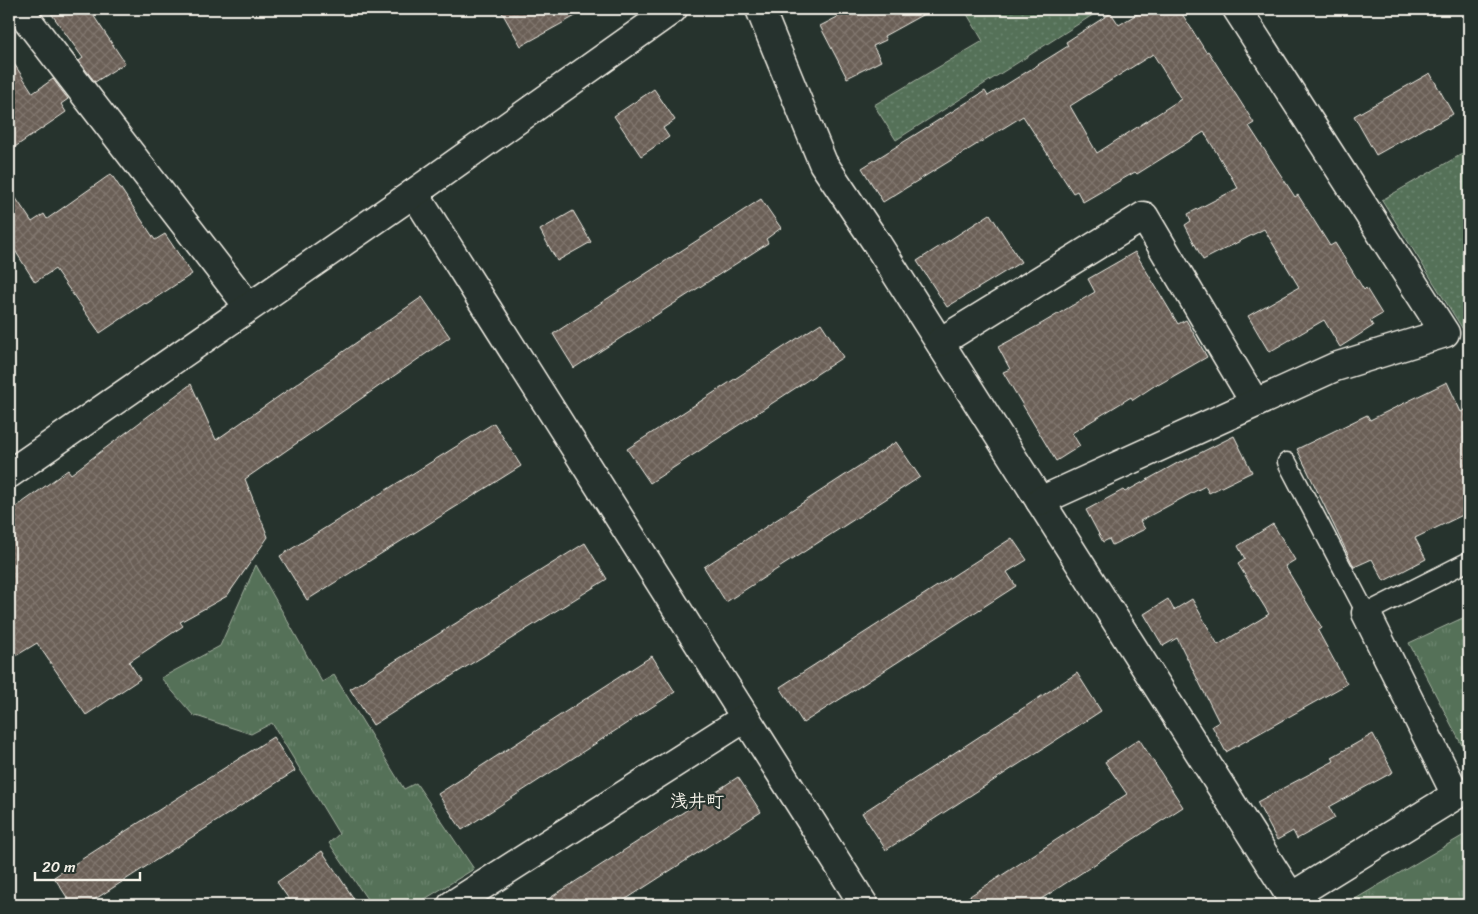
<svg xmlns="http://www.w3.org/2000/svg" width="1478" height="914" viewBox="0 0 1478 914" font-family="Sriracha,'Klee One',sans-serif">
  <style>
    .park { fill: url(#park-tufts); stroke: #a4b1a0 }
    .garden { fill: url(#garden-dots); stroke: #a4b1a0 }
    .building { fill: url(#building-cross-hatch); stroke: #f4f1e8; fill-rule: evenodd }
    .lines { fill: none; stroke-linecap: round; stroke-linejoin: round }
    .service-casing { stroke: #f4f1e8; stroke-width: 21 }
    .minor-casing { stroke: #f4f1e8; stroke-width: 31 }
    .tertiary-casing { stroke: #f4f1e8; stroke-width: 31 }
    .service { stroke: #26332d; stroke-width: 18 }
    .minor { stroke: #26332d; stroke-width: 28 }
    .tertiary { stroke: #26332d; stroke-width: 28 }
    .labels { text-anchor: middle; dominant-baseline: central; stroke-width: 4.5; stroke-linejoin: round; paint-order: stroke }
    .quarter-label { font-size: 18px; font-weight: bold; fill: #f4f1e8; stroke: #26332d }
  </style>
  <defs>
    <pattern id="park-tufts" width="24" height="20" patternUnits="userSpaceOnUse" patternTransform="scale(1.25)"><rect width="24" height="20" fill="#547158"/><path d="M3 7l-1-3M5 7V3M7 7l1-3M15 17l-1-3M17 17v-4M19 17l1-3" fill="none" stroke="#6d8670"/></pattern>
    <pattern id="garden-dots" width="8" height="8" patternUnits="userSpaceOnUse" patternTransform="scale(1.25)"><rect width="8" height="8" fill="#547158"/><path d="M2 2h.1M6 6h.1" fill="none" stroke="#6d8670" stroke-width="1.8" stroke-linecap="round"/></pattern>
    <pattern id="building-cross-hatch" width="8" height="8" patternUnits="userSpaceOnUse" patternTransform="scale(1.25)"><rect width="8" height="8" fill="#6a5e56"/><path d="M0 0l8 8M0 8l8-8" fill="none" stroke="#80766e"/></pattern>
  </defs>
  <rect width="100%" height="100%" fill="#26332d"/>
  <filter id="ink" filterUnits="userSpaceOnUse"><feTurbulence type="fractalNoise" baseFrequency=".02" numOctaves="2"/><feDisplacementMap in="SourceGraphic" scale="10" xChannelSelector="R" yChannelSelector="G"/><feConvolveMatrix kernelMatrix="1 2 1 2 8 2 1 2 1" color-interpolation-filters="sRGB"/></filter>
  <g filter="url(#ink)">
    <g class="park">
      <path d="M 256,565 L 322,682 L 334,675 L 404,789 L 416,783 L 474,869 L 415,905 L 371,905 L 329,843 L 339,834 L 272,723 L 251,734 L 193,715 L 161,678 L 220,646 Z"/>
      <path d="M 1469,615 L 1469,759 L 1409,643 Z"/>
      <path d="M 1469,832 L 1469,905 L 1345,905 Z"/>
    </g>
    <g class="garden">
      <path d="M 964,9 L 1102,9 L 896,140 L 874,105 L 983,41 Z"/>
      <path d="M 1469,150 L 1469,339 L 1382,200 Z"/>
    </g>
    <g class="building">
      <path d="M 48,9 L 89,9 L 125,63 L 95,82 L 79,61 L 83,58 Z"/>
      <path d="M 500,9 L 588,9 L 521,46 Z"/>
      <path d="M 853,9 L 933,9 L 884,36 L 886,40 L 873,46 L 881,61 L 847,78 L 820,26 Z"/>
      <path d="M 1145,9 L 1179,9 L 1206,52 L 1208,51 L 1254,123 L 1249,126 L 1295,197 L 1298,195 L 1330,246 L 1335,243 L 1364,290 L 1366,288 L 1382,314 L 1370,321 L 1373,326 L 1340,347 L 1324,320 L 1269,352 L 1248,316 L 1299,287 L 1264,229 L 1203,260 L 1185,225 L 1191,221 L 1188,214 L 1238,188 L 1204,132 L 1137,174 L 1135,172 L 1083,202 L 1077,191 L 1073,193 L 1023,116 L 883,202 L 862,168 L 985,91 L 988,96 L 1068,46 L 1066,42 L 1111,13 L 1119,25 ZM 1153,54 L 1181,99 L 1097,153 L 1070,106 Z"/>
      <path d="M 9,56 L 33,93 L 53,79 L 68,99 L 61,104 L 66,112 L 9,151 Z"/>
      <path d="M 1430,73 L 1453,114 L 1429,127 L 1428,126 L 1376,155 L 1354,116 Z"/>
      <path d="M 654,89 L 675,120 L 663,128 L 669,137 L 641,156 L 614,116 Z"/>
      <path d="M 111,174 L 155,240 L 165,234 L 192,274 L 146,304 L 145,303 L 100,333 L 55,269 L 35,282 L 9,241 L 9,188 L 32,222 L 44,214 L 47,219 Z"/>
      <path d="M 761,199 L 781,228 L 766,239 L 768,243 L 574,368 L 553,334 Z"/>
      <path d="M 573,211 L 591,242 L 557,261 L 540,230 Z"/>
      <path d="M 990,214 L 1021,262 L 947,307 L 917,261 Z"/>
      <path d="M 1135,252 L 1178,324 L 1186,320 L 1207,357 L 1158,385 L 1157,384 L 1133,400 L 1131,397 L 1072,433 L 1080,446 L 1056,461 L 1003,372 L 1010,369 L 998,347 L 1041,324 L 1095,292 L 1088,279 Z"/>
      <path d="M 422,297 L 450,337 L 245,479 L 268,537 L 227,596 L 180,622 L 183,626 L 129,662 L 140,679 L 86,715 L 37,643 L 9,660 L 9,512 L 68,470 L 71,474 L 191,384 L 216,440 Z"/>
      <path d="M 821,323 L 843,357 L 650,483 L 627,449 Z"/>
      <path d="M 1447,382 L 1461,412 L 1469,408 L 1469,512 L 1415,538 L 1426,559 L 1384,581 L 1372,559 L 1354,567 L 1297,449 L 1367,415 L 1370,420 Z"/>
      <path d="M 494,423 L 521,466 L 307,600 L 280,556 Z"/>
      <path d="M 1234,436 L 1252,472 L 1209,493 L 1205,486 L 1140,521 L 1145,529 L 1112,545 L 1109,539 L 1103,542 L 1086,510 L 1123,490 L 1125,492 L 1181,461 L 1182,462 Z"/>
      <path d="M 896,442 L 920,477 L 726,602 L 704,567 Z"/>
      <path d="M 1273,524 L 1295,560 L 1285,566 L 1322,628 L 1318,631 L 1347,684 L 1226,752 L 1212,726 L 1219,722 L 1177,638 L 1163,646 L 1144,614 L 1168,599 L 1174,610 L 1192,599 L 1218,645 L 1269,614 L 1238,564 L 1245,559 L 1238,546 Z"/>
      <path d="M 1012,538 L 1027,560 L 1007,572 L 1016,586 L 803,723 L 780,687 Z"/>
      <path d="M 585,543 L 607,579 L 373,725 L 350,689 Z"/>
      <path d="M 652,656 L 675,692 L 462,830 L 438,794 Z"/>
      <path d="M 1077,673 L 1101,711 L 886,850 L 862,813 Z"/>
      <path d="M 1373,734 L 1393,772 L 1329,807 L 1335,818 L 1297,839 L 1293,831 L 1277,840 L 1257,802 L 1334,761 L 1332,757 Z"/>
      <path d="M 273,737 L 295,771 L 86,905 L 72,905 L 54,877 Z"/>
      <path d="M 1139,739 L 1183,807 L 1032,905 L 956,905 L 1127,794 L 1105,762 Z"/>
      <path d="M 738,777 L 761,812 L 617,905 L 539,905 Z"/>
      <path d="M 322,851 L 358,905 L 293,905 L 277,882 Z"/>
    </g>
    <g class="lines">
      <defs>
        <path id="service" d="M 1287,462 L 1366,613 L 1469,561"/>
        <g id="minor">
          <path d="M 19,9 L 248,306"/>
          <path d="M 760,9 L 823,163 L 876,242 L 1296,905"/>
          <path d="M 414,193 L 864,905"/>
          <path d="M 940,342 L 1144,216 L 1255,403"/>
          <path d="M 1040,501 L 1335,367 L 1445,333 L 1237,9"/>
          <path d="M 1291,897 L 1456,795 L 1366,613"/>
          <path d="M 452,905 L 745,718"/>
        </g>
        <path id="tertiary" d="M 9,474 L 414,193 L 673,9"/>
      </defs>
      <use href="#service" class="service-casing"/>
      <use href="#minor" class="minor-casing"/>
      <use href="#tertiary" class="tertiary-casing"/>
      <use href="#service" class="service"/>
      <use href="#minor" class="minor"/>
      <use href="#tertiary" class="tertiary"/>
    </g>
  </g>
  <g class="labels">
    <g class="quarter-label">
      <text x="697" y="801">浅井町</text>
    </g>
  </g>
  <rect width="1478" height="914" fill="none" stroke="#26332d" stroke-width="30"/>
  <rect x="15" y="15" width="1448" height="884" fill="none" stroke="#f4f1e8" stroke-width="2" filter="url(#ink)"/>
  <path d="M35 872v8h105v-8" fill="none" stroke="#f4f1e8" stroke-width="2.5"/>
  <text x="42" y="872" font-size="15" fill="#f4f1e8" stroke="#26332d" stroke-width="4" paint-order="stroke">20 m</text>
</svg>
